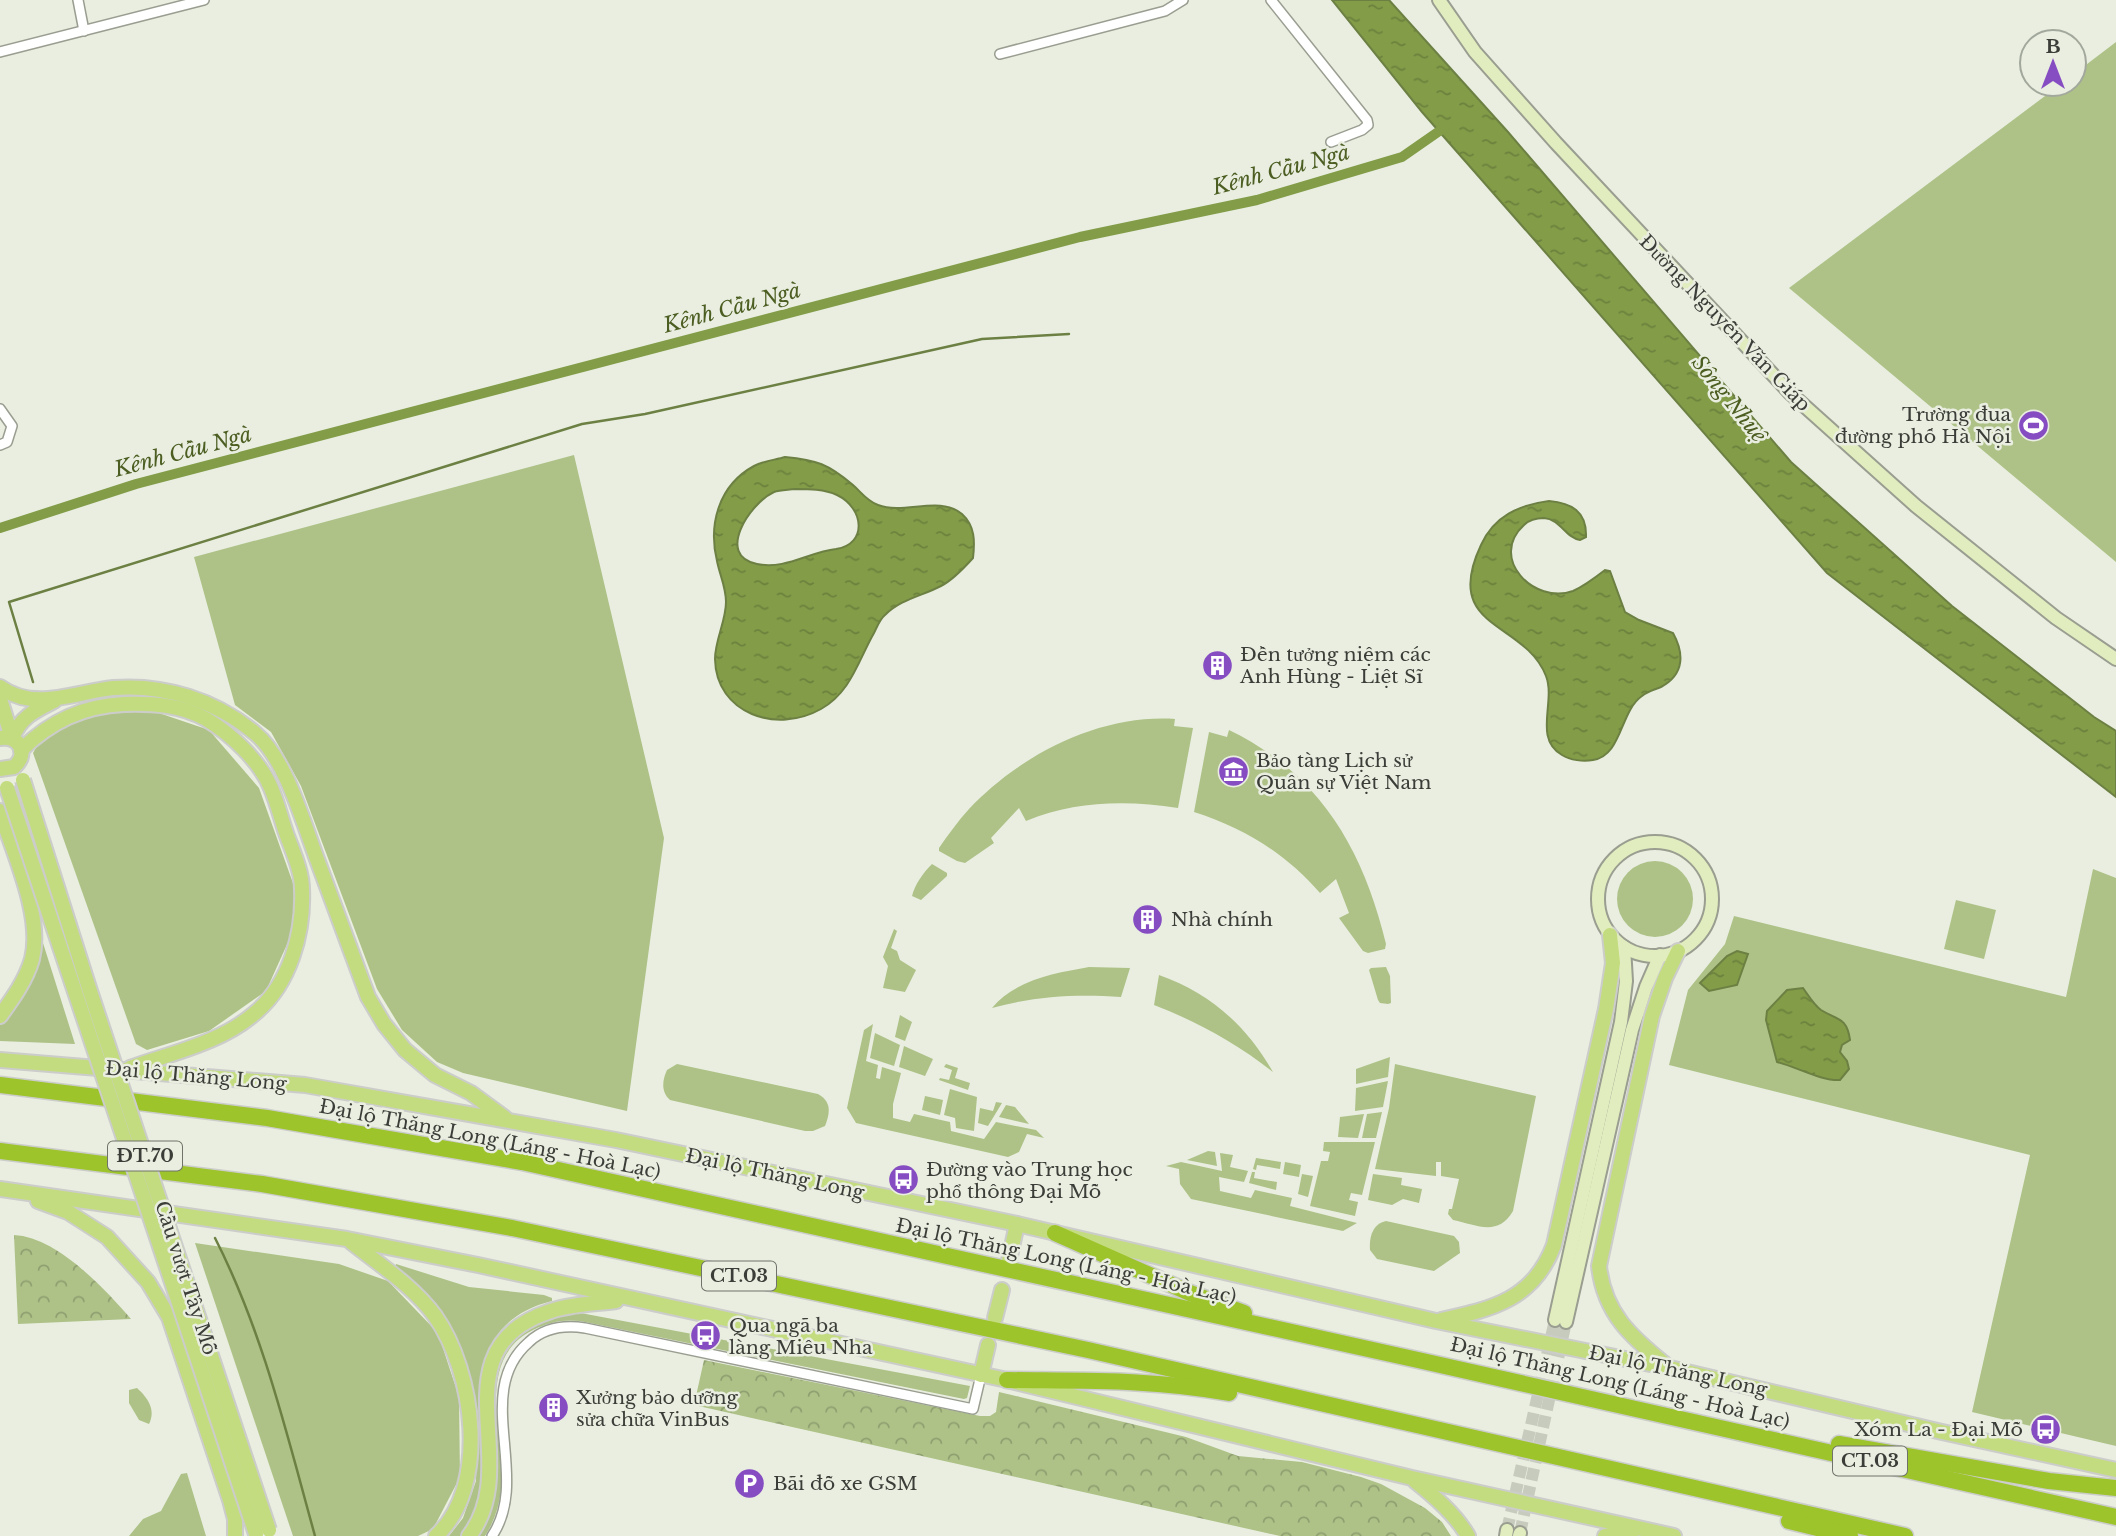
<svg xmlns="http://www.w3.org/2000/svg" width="2116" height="1536" viewBox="0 0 2116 1536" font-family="'Libre Baskerville',serif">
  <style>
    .green { fill: #aec288 }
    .forest { fill: url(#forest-crowns) }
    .water { fill: url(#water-ripples); stroke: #6d8043; stroke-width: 2; fill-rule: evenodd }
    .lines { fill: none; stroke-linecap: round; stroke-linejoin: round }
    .stream { stroke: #6d8043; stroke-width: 2.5 }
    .canal { stroke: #829c48; stroke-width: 10 }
    .secondary-tunnel { stroke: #c6cbbe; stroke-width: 12; stroke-dasharray: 12 6; stroke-linecap: butt }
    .street-casing { stroke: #999e91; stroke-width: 12 }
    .secondary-casing { stroke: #999e91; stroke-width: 16 }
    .primary-casing { stroke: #cccdcb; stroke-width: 18 }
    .highway-casing { stroke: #cccdcb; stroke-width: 19 }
    .street { stroke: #fff; stroke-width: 9 }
    .secondary { stroke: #e2edbf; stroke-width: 12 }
    .primary { stroke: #c4dc80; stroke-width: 14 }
    .highway { stroke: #9dc42b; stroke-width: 16 }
    .primary-bridge-casing { stroke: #cccdcb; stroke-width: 18; stroke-linecap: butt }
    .primary-bridge { stroke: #c4dc80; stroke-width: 14 }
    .labels { text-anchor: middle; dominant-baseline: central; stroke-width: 5; stroke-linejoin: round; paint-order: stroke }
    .shield { fill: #e9eee0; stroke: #6f736a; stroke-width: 2 }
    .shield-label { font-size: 18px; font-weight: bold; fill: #3b3e38 }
    .street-label { font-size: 19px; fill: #3b3e38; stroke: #e9eee0 }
    .poi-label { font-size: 19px; fill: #3b3e38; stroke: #e9eee0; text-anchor: start }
    .water-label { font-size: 21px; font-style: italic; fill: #4c5e22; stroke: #e9eee0 }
  </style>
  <defs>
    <pattern id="forest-crowns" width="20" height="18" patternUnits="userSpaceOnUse" patternTransform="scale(1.75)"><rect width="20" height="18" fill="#aec288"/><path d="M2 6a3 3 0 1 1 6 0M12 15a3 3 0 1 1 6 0" fill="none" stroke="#8f9f70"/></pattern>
    <pattern id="water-ripples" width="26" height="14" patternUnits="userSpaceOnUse" patternTransform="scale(1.75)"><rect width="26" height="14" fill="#829c48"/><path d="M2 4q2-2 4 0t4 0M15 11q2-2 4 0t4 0" fill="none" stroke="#6c813d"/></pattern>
  </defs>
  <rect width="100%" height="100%" fill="#e9eee0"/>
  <g class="green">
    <path d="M 2116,42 L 2116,562 L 1789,288 L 2061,84 L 2074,84 L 2074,74 Z"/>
    <path d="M 574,455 L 664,838 L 627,1111 L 463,1073 L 437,1062 L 402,1030 L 377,989 L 301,786 L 271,732 L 235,705 L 194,557 Z"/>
    <path d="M 153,711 L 209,730 L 259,788 L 294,886 L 294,929 L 266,991 L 209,1031 L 147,1050 L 136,1044 L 33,753 L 41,739 L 89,714 Z"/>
    <path d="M 1175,719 L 1174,726 L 1193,728 L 1178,808 C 1126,800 1075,801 1026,821 L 1019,808 L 991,838 L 994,843 L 965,863 L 957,861 L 939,851 L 939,848 C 948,835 958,821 969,809 C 1020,755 1099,714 1175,719 Z"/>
    <path d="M 1229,730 C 1320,774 1363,849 1386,944 L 1385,949 L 1368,953 L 1363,951 L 1339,918 L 1349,913 L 1336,879 L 1320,893 C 1285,853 1244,828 1194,812 L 1209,732 L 1227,737 Z"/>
    <circle cx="1655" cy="899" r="38"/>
    <path d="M 932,864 L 947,873 L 947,876 L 921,900 L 912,896 C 915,884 923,873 932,864 Z"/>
    <path d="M 2093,869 L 2116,878 L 2116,1446 L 1972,1412 L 2030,1155 L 1669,1065 L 1688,990 L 1725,944 L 1734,916 L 2066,997 Z"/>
    <path d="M 1956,900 L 1996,910 L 1984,959 L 1944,949 Z"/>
    <path d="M 894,929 L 897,931 L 891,948 L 897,951 L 900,960 L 916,970 L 905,992 L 883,988 L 888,966 L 883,957 Z"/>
    <path d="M 43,943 L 75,1044 L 0,1041 L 0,1023 L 30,983 Z"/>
    <path d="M 1089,967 L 1130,968 L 1121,997 C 1076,994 1036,996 992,1008 C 1015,980 1055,973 1089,967 Z"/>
    <path d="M 1386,967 L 1390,976 L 1391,1003 L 1388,1004 L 1380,1003 L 1378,1000 L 1369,970 L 1371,968 Z"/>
    <path d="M 1159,975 C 1210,993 1246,1025 1273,1072 C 1236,1043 1198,1022 1154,1005 Z"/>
    <path d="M 900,1015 L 912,1022 L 905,1041 L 895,1037 Z"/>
    <path d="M 873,1024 L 866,1061 L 878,1065 L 876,1078 L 880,1079 L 882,1067 L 901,1073 L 893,1104 L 893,1118 L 910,1122 L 914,1114 L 950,1122 L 951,1131 L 984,1139 L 996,1122 L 1036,1130 L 1044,1138 L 1027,1134 L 1019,1152 L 1008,1157 L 856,1123 L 847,1108 L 864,1030 Z"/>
    <path d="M 875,1033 L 900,1045 L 894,1066 L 870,1058 Z"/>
    <path d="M 904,1046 L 933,1059 L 925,1076 L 899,1067 Z"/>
    <path d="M 1390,1057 L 1388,1077 L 1356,1084 L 1356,1069 Z"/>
    <path d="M 677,1064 L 818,1094 C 832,1102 830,1113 825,1126 L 813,1131 L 805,1131 L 670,1100 C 661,1092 662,1081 667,1070 Z"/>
    <path d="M 946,1064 L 958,1068 L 955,1078 L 970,1083 L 968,1090 L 939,1080 L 940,1078 L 949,1080 L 952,1070 L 944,1067 Z"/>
    <path d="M 1395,1064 L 1536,1096 L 1513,1211 C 1498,1237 1477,1225 1453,1220 L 1448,1214 L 1449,1209 L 1452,1209 L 1459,1179 L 1441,1176 L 1441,1162 L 1436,1162 L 1436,1176 L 1375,1169 L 1389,1108 Z"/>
    <path d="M 1388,1081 L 1383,1107 L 1355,1111 L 1356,1088 Z"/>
    <path d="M 950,1089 L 977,1097 L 974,1131 L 956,1128 L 955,1118 L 944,1115 Z"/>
    <path d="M 925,1096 L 943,1100 L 940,1115 L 922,1110 Z"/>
    <path d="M 996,1102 L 1002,1103 L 988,1126 L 978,1123 L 980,1108 L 993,1111 Z"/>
    <path d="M 1006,1105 L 1015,1107 L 1029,1124 L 999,1117 Z"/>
    <path d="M 1382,1112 L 1376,1138 L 1362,1138 L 1367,1114 Z"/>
    <path d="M 1364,1114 L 1358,1138 L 1338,1137 L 1340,1117 Z"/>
    <path d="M 1324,1142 L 1375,1142 L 1362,1195 L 1351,1193 L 1349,1200 L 1358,1202 L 1355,1216 L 1310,1206 L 1321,1161 L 1328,1161 L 1330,1152 L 1323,1151 Z"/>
    <path d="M 1208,1151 L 1215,1152 L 1217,1166 L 1187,1160 Z"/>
    <path d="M 1220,1153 L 1233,1155 L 1230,1167 L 1248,1171 L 1244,1182 L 1219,1177 L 1220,1191 L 1251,1198 L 1255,1190 L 1292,1198 L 1290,1206 L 1357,1223 L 1343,1231 L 1191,1199 L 1180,1184 L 1179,1169 L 1166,1166 L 1181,1162 L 1222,1171 Z"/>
    <path d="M 1256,1158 L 1281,1162 L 1280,1169 L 1257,1165 L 1256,1170 L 1253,1169 Z"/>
    <path d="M 1285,1162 L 1301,1165 L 1299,1177 L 1283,1174 Z"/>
    <path d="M 1252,1172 L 1255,1172 L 1254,1178 L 1277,1182 L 1276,1190 L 1249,1183 Z"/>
    <path d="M 1302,1174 L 1313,1176 L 1308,1197 L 1298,1194 Z"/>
    <path d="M 1373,1174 L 1402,1178 L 1401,1185 L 1422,1189 L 1419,1203 L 1403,1199 L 1392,1205 L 1368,1200 Z"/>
    <path d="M 1386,1221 L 1454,1236 L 1459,1242 L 1460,1253 L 1434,1271 L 1377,1259 L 1370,1250 C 1369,1236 1373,1224 1386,1221 Z"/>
    <path d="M 195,1243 L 339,1264 L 388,1281 L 438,1333 L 459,1397 L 460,1477 L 433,1529 L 418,1536 L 293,1536 Z"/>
    <path d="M 396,1264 L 469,1287 L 544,1295 L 552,1298 L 552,1301 C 458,1324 482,1417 483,1489 L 481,1499 L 462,1536 L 449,1536 L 463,1518 L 476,1481 L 477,1429 L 466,1366 L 395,1269 Z"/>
    <path d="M 570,1311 L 970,1386 L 967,1398 L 964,1399 L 580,1321 C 563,1319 549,1322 533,1330 C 473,1359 505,1439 501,1490 C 499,1507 494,1522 485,1536 L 479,1536 C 509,1491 488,1438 491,1388 C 492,1366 513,1331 533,1322 C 545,1317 558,1315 570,1311 Z"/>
    <path d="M 137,1388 C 148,1398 156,1410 149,1424 L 139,1420 L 129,1403 L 129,1390 Z"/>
    <path d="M 187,1473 L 206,1536 L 129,1536 L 143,1519 L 161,1511 L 181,1474 Z"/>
  </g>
  <g class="forest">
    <path d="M 14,1235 C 57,1237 105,1289 131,1319 L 18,1324 Z"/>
    <path d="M 704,1360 L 980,1416 L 990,1416 L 996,1412 L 999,1392 L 1186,1437 L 1238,1456 L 1302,1462 L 1361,1477 L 1381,1484 L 1425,1508 L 1442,1522 L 1451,1536 L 1280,1536 L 694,1405 Z"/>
  </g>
  <g class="water">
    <path d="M 1332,0 L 1389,0 L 1508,132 L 1791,462 L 1952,606 L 2094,717 L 2116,731 L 2116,797 L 1827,573 L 1422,112 Z"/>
    <path d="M 785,457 C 817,460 828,464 853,485 C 861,492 867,501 878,505 C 905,515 939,495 962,514 C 975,526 975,541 973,558 C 964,568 953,580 941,586 C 922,596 901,599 885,615 C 880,619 877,627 874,633 C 858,661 851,692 821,709 C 777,734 716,714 715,659 C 715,640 726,621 726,602 C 726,587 720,576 717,561 C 708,524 719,485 754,466 C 763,461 775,460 785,457 ZM 795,489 C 809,489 824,489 837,495 C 864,508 868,544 836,549 C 809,552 785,570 757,564 C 715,556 750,503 774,492 C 780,490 788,490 795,489 Z"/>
    <path d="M 1549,501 C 1571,503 1587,511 1586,537 L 1580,540 C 1566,538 1560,519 1544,518 C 1536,518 1529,520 1524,525 C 1488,558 1534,605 1573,591 C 1584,586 1596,577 1605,570 L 1610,571 L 1625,612 L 1639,620 L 1673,633 C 1684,653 1685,674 1661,687 C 1654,690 1648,691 1642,696 C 1620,711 1622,756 1593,760 C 1583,762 1570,760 1562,755 C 1533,738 1556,702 1546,676 C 1524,620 1441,630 1481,545 C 1494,516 1519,505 1549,501 Z"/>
    <path d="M 1737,951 L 1748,954 L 1737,985 L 1709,991 L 1700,983 L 1727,956 Z"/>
    <path d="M 1803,988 C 1808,995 1814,1005 1821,1010 C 1837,1020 1847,1017 1850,1040 L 1842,1045 L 1840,1052 L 1847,1061 L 1849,1069 L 1840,1080 C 1821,1081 1797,1067 1777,1062 L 1766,1020 L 1767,1011 L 1787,990 Z"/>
  </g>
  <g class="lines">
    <g class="stream">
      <path d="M 33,682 L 9,602 L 582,424 L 645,414 L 982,339 L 1069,334"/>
      <path d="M 215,1238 C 263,1332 287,1435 315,1536"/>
    </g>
    <path class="canal" d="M 0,528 L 136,484 L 1080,237 L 1257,200 L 1402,157 L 1448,125"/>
    <g class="secondary-tunnel">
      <path d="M 1507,1530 L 1555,1320"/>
      <path d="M 1520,1533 L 1566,1322"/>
    </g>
    <defs>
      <g id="street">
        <path d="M 78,0 L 84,31"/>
        <path d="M 1271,0 L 1367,120 L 1368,125 L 1362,130 L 1331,142"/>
        <path d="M 0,52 L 204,0"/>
        <path d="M 1000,54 L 1165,11 L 1183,0"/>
        <path d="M 0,409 L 12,426 L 7,442 L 0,445"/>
        <path d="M 492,1536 C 532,1477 471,1392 529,1342 C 544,1328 565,1325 585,1328 L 973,1409 L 981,1375"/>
      </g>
      <g id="secondary">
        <path d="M 1439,0 L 1475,52 L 1556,143 L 1790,393 L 1916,506 L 2056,618 L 2116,659"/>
        <circle cx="1655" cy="899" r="57"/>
        <path d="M 1555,1320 L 1621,1022 L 1626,981 L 1624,947"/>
        <path d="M 1566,1322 L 1632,1030 L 1646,987 L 1660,955"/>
        <path d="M 1506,1536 L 1507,1530"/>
        <path d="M 1519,1536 L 1520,1533"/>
      </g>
      <g id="primary">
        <path d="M 0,687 C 34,712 75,692 113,688 C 164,684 216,700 256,734 C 286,759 304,825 318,862 C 335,907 351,952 368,997 L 384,1024 L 405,1050 L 435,1075 L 471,1093 L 505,1118"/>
        <path d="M 0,699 L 12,738"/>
        <path d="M 0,738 C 20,735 29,754 14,767 L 0,769"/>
        <path d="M 12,738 C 21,717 34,711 54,701"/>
        <path d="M 21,750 C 51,721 83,706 124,704 C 153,703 181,705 206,719 C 231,734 260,761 271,788 C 277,802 281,818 286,833 C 292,850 302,871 302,889 C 304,933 290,984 255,1013 C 221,1043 171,1053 130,1068"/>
        <path d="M 0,811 C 13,852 43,916 32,959 C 26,980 13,998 0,1016"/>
        <path d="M 0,1060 L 305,1085 L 616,1140 L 1017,1224 L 1436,1321 L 1670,1368 L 1942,1432 L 2116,1470"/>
        <path d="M 0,1189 L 347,1239 L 478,1265 L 1007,1380 L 1412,1478 L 1674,1536"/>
        <path d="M 38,1201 L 68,1212 L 107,1237 L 148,1282 L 169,1317 L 230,1500 L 235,1519 L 235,1536"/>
        <path d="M 351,1242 C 380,1265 413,1286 435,1316 C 474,1371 490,1487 436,1536"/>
        <path d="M 1008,1265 L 1017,1224"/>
        <path d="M 995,1318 L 1002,1290"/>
        <path d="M 1441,1320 C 1493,1309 1534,1299 1554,1245 L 1606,1009 L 1613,963 L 1610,935"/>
        <path d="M 1666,1365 C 1631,1337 1604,1313 1599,1266 L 1652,1016 L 1665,978 L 1678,951"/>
        <path d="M 981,1375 L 988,1345"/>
        <path d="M 1415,1481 C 1435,1497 1455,1514 1468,1536"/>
        <path d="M 469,1536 C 525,1465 435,1350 548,1312 C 569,1304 594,1304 616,1301"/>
        <path d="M 1605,1536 L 1634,1530"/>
      </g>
      <g id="highway">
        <path d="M 0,1085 L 267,1118 L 522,1162 L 1418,1360 L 2116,1517"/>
        <path d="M 0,1151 L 262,1184 L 512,1228 L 1088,1350 L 1905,1536"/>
        <path d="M 1055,1233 L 1190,1293 L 1244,1313"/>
        <path d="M 1007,1380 C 1081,1381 1156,1379 1229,1393"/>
        <path d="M 1839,1444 L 2049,1481 L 2116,1488"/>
        <path d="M 1789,1521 L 1850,1536"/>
      </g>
    </defs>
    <use href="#street" class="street-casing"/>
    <use href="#secondary" class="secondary-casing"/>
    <use href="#primary" class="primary-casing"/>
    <use href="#highway" class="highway-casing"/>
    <use href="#street" class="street"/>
    <use href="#secondary" class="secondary"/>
    <use href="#primary" class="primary"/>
    <use href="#highway" class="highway"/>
    <defs>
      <g id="primary-bridge">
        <path d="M 23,780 L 89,988 L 269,1530"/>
        <path d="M 7,788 L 256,1534"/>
      </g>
    </defs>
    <use href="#primary-bridge" class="primary-bridge-casing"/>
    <use href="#primary-bridge" class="primary-bridge"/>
  </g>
  <defs>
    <symbol id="stadium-disc" viewBox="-11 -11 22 22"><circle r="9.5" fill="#864cc2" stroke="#e9eee0"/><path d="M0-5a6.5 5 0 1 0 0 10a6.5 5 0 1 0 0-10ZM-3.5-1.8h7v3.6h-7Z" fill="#fff"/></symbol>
    <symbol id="building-disc" viewBox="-11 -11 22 22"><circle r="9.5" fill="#864cc2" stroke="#e9eee0"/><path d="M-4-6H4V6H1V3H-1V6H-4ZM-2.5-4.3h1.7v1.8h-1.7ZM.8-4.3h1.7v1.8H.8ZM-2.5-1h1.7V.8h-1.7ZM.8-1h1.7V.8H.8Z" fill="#fff"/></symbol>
    <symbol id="museum-disc" viewBox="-11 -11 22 22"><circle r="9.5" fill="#864cc2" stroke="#e9eee0"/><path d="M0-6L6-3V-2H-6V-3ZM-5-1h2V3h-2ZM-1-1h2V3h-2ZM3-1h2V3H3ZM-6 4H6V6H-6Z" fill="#fff"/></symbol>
    <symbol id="bus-disc" viewBox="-11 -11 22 22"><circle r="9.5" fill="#864cc2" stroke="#e9eee0"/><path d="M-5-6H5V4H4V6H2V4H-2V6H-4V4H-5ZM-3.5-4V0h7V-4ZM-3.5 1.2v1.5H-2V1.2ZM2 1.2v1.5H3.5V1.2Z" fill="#fff"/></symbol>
    <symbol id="parking-disc" viewBox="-11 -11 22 22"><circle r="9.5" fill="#864cc2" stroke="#e9eee0"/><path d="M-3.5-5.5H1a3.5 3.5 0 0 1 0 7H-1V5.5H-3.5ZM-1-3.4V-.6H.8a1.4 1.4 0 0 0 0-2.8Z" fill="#fff"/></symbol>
  </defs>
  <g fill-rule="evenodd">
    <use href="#stadium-disc" x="2016" y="408" width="35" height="35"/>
    <use href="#building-disc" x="1200" y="648" width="35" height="35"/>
    <use href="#museum-disc" x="1216" y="754" width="35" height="35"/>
    <use href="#building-disc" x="1130" y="902" width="35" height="35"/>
    <use href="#bus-disc" x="886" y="1162" width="35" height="35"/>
    <use href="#bus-disc" x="688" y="1318" width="35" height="35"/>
    <use href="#building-disc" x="536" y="1390" width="35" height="35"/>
    <use href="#bus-disc" x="2028" y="1412" width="35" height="35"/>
    <use href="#parking-disc" x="732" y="1466" width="35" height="35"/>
  </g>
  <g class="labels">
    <g class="shield">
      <rect x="108" y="1141.5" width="74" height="29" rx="5"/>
      <rect x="702" y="1261.5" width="74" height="29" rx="5"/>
      <rect x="1833" y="1446.5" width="74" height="29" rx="5"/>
    </g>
    <g class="shield-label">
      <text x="145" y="1156">ĐT.70</text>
      <text x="739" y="1276">CT.03</text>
      <text x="1870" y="1461">CT.03</text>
    </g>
    <g class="street-label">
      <text transform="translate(1725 323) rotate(46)">Đường Nguyễn Văn Giáp</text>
      <text transform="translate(196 1076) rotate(5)">Đại lộ Thăng Long</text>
      <text transform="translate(490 1139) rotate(11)">Đại lộ Thăng Long (Láng - Hoà Lạc)</text>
      <text transform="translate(775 1174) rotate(12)">Đại lộ Thăng Long</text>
      <text transform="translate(1066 1261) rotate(12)">Đại lộ Thăng Long (Láng - Hoà Lạc)</text>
      <text transform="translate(186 1278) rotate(72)">Cầu vượt Tây Mỗ</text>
      <text transform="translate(1678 1371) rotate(12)">Đại lộ Thăng Long</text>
      <text transform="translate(1620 1383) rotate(13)">Đại lộ Thăng Long (Láng - Hoà Lạc)</text>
    </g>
    <g class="poi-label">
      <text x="2011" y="414" text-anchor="end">Trường đua<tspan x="2011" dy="22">đường phố Hà Nội</tspan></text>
      <text x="1240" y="654">Đền tưởng niệm các<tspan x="1240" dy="22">Anh Hùng - Liệt Sĩ</tspan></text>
      <text x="1256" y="760">Bảo tàng Lịch sử<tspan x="1256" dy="22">Quân sự Việt Nam</tspan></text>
      <text x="1171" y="919">Nhà chính</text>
      <text x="926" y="1169">Đường vào Trung học<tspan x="926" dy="22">phổ thông Đại Mỗ</tspan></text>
      <text x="729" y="1325">Qua ngã ba<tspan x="729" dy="22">làng Miêu Nha</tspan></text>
      <text x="576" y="1397">Xưởng bảo dưỡng<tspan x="576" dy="22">sửa chữa VinBus</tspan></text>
      <text x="2023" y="1429" text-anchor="end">Xóm La - Đại Mỗ</text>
      <text x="773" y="1483">Bãi đỗ xe GSM</text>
    </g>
    <g class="water-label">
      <text transform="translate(1281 170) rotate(-15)">Kênh Cầu Ngà</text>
      <text transform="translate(732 308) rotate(-15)">Kênh Cầu Ngà</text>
      <text transform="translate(1729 399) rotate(51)">Sông Nhuệ</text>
      <text transform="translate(183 452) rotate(-15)">Kênh Cầu Ngà</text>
    </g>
  </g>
  <g transform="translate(2053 63)"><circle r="33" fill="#e9eee0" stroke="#a3a89d" stroke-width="2"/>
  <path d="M0-5L12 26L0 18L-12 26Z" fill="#864cc2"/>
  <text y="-10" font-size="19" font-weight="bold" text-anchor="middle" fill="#3b3e38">B</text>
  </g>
</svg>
